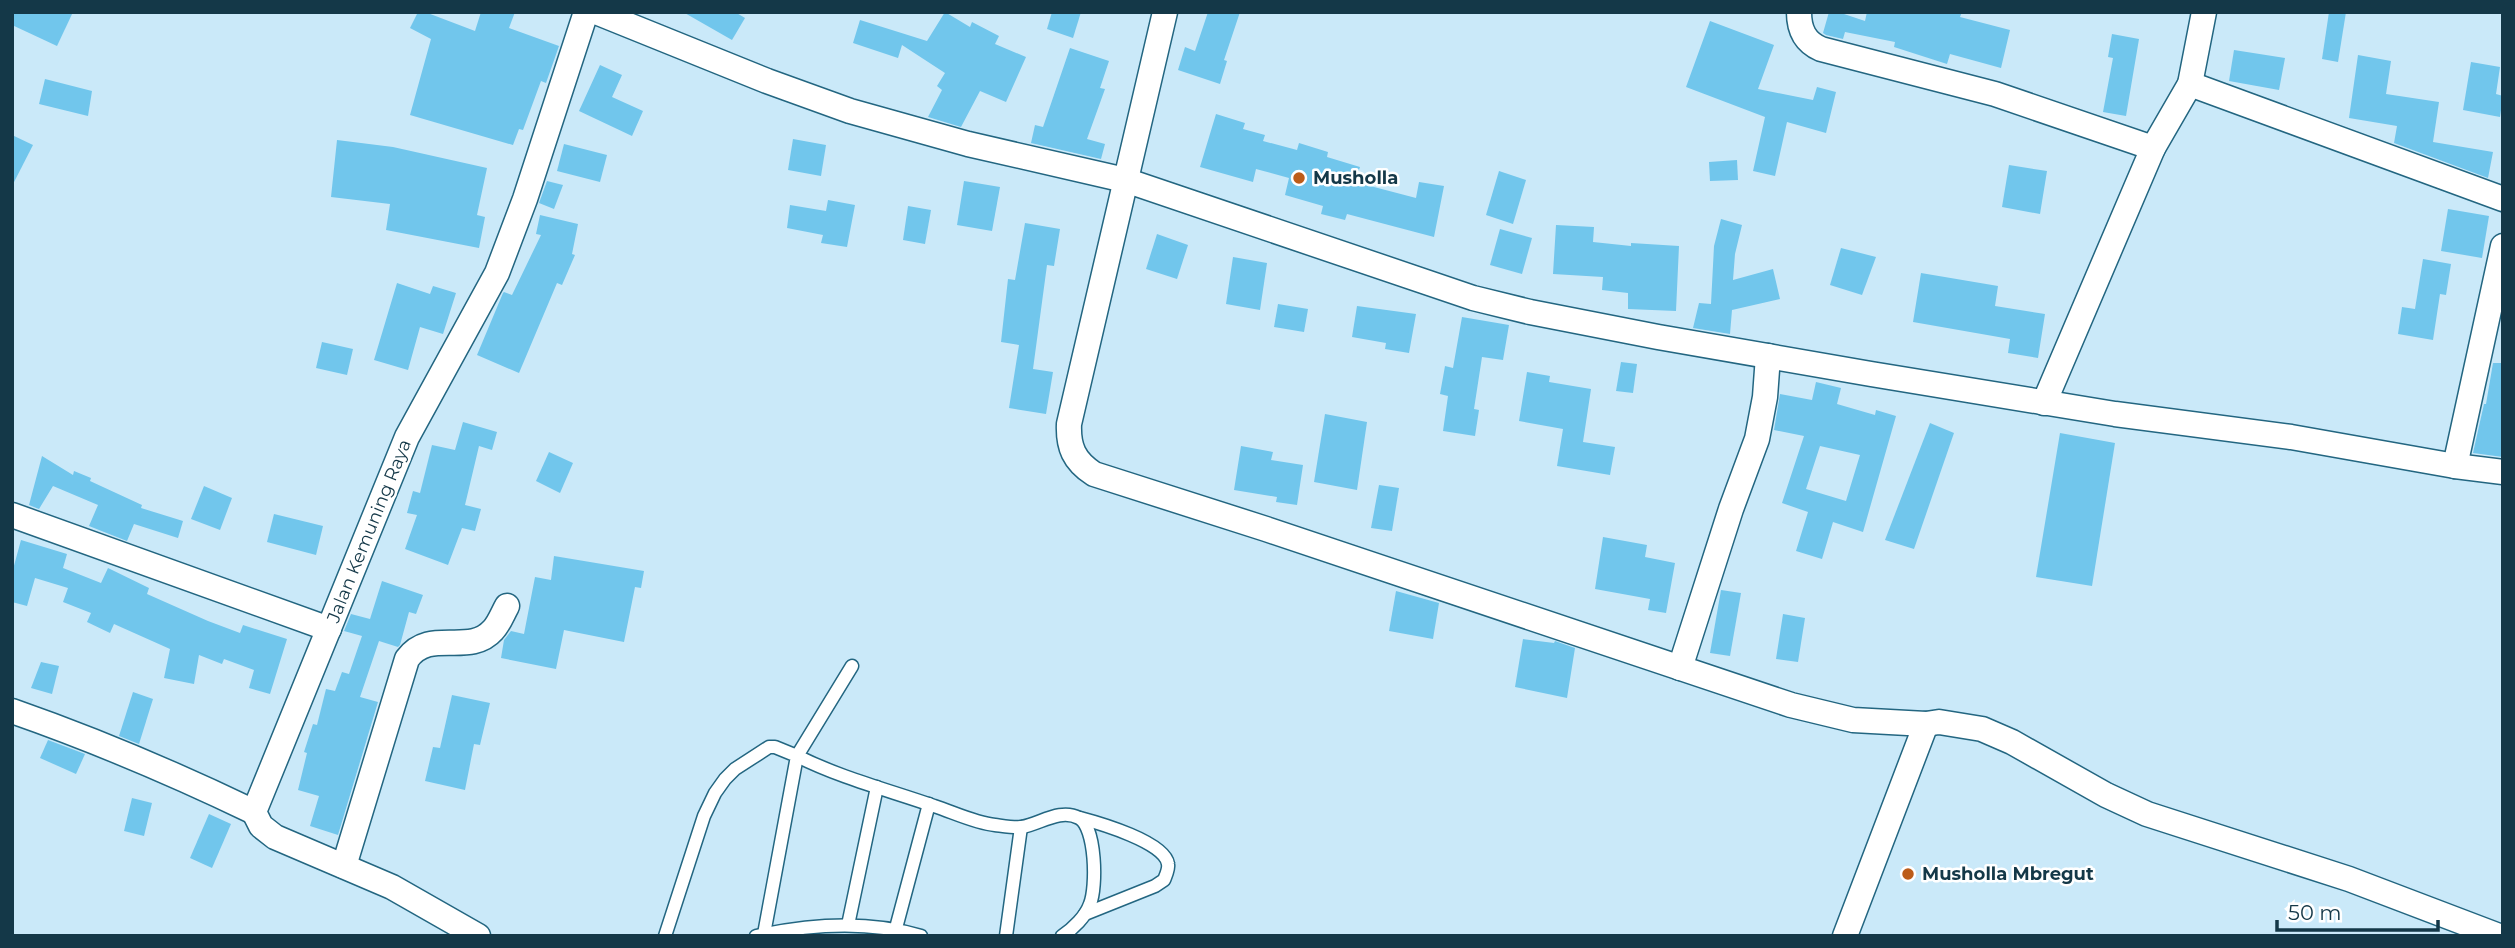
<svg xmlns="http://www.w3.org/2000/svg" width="2515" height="948" viewBox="0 0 2515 948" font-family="Montserrat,sans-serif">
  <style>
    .building { fill: #71c6ec; fill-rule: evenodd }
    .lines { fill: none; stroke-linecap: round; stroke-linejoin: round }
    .service-casing { stroke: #236681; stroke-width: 15 }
    .minor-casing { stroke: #236681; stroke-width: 27 }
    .service { stroke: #fff; stroke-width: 12 }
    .minor { stroke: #fff; stroke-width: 24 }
    .poi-dot { fill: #bc5c19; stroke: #fff; stroke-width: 2.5 }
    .labels { text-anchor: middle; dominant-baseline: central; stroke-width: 5; stroke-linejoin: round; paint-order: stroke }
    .poi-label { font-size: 18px; font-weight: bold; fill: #143848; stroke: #fff; text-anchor: start }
    .street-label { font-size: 18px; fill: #143848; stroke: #fff }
  </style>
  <rect width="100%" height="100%" fill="#cae9f9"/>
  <g class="building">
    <path d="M 12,12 L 73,12 L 57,46 L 12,25 Z"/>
    <path d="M 418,12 L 425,12 L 475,31 L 481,12 L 515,12 L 509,28 L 559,46 L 546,83 L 541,81 L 523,130 L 519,129 L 513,145 L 410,115 L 431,39 L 410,28 Z"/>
    <path d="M 683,12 L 735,12 L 745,18 L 732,40 Z"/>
    <path d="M 945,12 L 970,27 L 972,22 L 999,36 L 995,44 L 1026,57 L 1006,102 L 980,91 L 961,127 L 928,117 L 942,90 L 937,86 L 945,73 L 902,45 L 898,58 L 853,43 L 860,20 L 927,41 Z"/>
    <path d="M 1052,12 L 1081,12 L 1073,38 L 1047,29 Z"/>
    <path d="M 1208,12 L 1240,12 L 1224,60 L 1227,61 L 1220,84 L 1178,70 L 1185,47 L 1195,51 Z"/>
    <path d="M 1829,12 L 1838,12 L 1865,21 L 1867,12 L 1962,12 L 1960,17 L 2010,30 L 2001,68 L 1950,54 L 1947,64 L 1894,47 L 1895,42 L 1845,32 L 1843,39 L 1826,35 L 1823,33 Z"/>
    <path d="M 2329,12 L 2346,12 L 2338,62 L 2322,59 Z"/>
    <path d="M 1710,21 L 1774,45 L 1758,89 L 1813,100 L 1817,87 L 1836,92 L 1826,133 L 1787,122 L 1775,176 L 1753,171 L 1765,117 L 1686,87 Z"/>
    <path d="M 2112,34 L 2139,39 L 2126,116 L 2103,112 L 2113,58 L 2108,57 Z"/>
    <path d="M 1070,48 L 1109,61 L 1100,88 L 1105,89 L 1087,139 L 1105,144 L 1101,159 L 1031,143 L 1035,125 L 1043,127 Z"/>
    <path d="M 2234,50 L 2285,58 L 2279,90 L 2229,81 Z"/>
    <path d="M 2358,55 L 2391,61 L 2386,94 L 2439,102 L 2433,142 L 2493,152 L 2488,178 L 2394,143 L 2397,126 L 2349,118 Z"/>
    <path d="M 2471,62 L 2500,67 L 2496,94 L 2503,96 L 2500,117 L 2463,110 Z"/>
    <path d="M 600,65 L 622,75 L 612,97 L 643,111 L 632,136 L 579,111 Z"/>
    <path d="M 45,79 L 92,91 L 88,116 L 39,104 Z"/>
    <path d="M 1216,114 L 1245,123 L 1243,129 L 1265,135 L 1263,141 L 1297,150 L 1299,143 L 1328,152 L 1327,157 L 1360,167 L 1355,182 L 1416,198 L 1419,182 L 1444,186 L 1434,237 L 1347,214 L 1345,220 L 1321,214 L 1323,206 L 1285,195 L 1289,178 L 1256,169 L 1253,182 L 1200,167 Z"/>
    <path d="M 12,135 L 33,145 L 12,186 Z"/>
    <path d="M 793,139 L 826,145 L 821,176 L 788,170 Z"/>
    <path d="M 337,140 L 393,147 L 487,168 L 477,215 L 485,217 L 479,248 L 386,230 L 390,204 L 331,197 Z"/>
    <path d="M 564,144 L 607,155 L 600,182 L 557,171 Z"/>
    <path d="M 1737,160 L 1738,180 L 1710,181 L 1709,162 Z"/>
    <path d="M 2009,165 L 2047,171 L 2040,214 L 2002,207 Z"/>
    <path d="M 1499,171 L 1526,180 L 1513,224 L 1486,215 Z"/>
    <path d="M 547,181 L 563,185 L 554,209 L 539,203 Z"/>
    <path d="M 964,181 L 1000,187 L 992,231 L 957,225 Z"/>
    <path d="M 828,200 L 855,205 L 847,247 L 821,243 L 823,235 L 787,228 L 790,205 L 826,211 Z"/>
    <path d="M 908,206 L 931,210 L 925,244 L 903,240 Z"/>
    <path d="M 2448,209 L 2489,216 L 2482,258 L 2441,251 Z"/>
    <path d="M 540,215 L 578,224 L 572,254 L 575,255 L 562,285 L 557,283 L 519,373 L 477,355 L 503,293 L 504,292 L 512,295 L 541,235 L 536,234 Z"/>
    <path d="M 1721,219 L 1742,225 L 1735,254 L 1733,280 L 1773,269 L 1780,299 L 1732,310 L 1730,334 L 1693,328 L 1699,303 L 1711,304 L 1714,246 Z"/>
    <path d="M 1025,223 L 1060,229 L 1054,266 L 1047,265 L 1033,369 L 1053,372 L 1046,414 L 1009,408 L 1019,345 L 1001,342 L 1008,279 L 1015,280 Z"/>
    <path d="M 1556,225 L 1594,227 L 1593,242 L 1631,246 L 1631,243 L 1679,246 L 1676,311 L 1628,309 L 1628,293 L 1602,290 L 1603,277 L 1553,274 Z"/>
    <path d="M 1500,229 L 1532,238 L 1522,274 L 1490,265 Z"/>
    <path d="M 1157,234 L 1188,245 L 1177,279 L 1146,269 Z"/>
    <path d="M 1841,248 L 1876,257 L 1862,295 L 1830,285 Z"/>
    <path d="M 1233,257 L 1267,263 L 1260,310 L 1226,304 Z"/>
    <path d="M 2423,259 L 2451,264 L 2446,295 L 2440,294 L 2433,340 L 2398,334 L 2402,307 L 2415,309 Z"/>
    <path d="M 1921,273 L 1998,286 L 1995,306 L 2045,314 L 2038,358 L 2008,353 L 2010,339 L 1913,322 Z"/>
    <path d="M 397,283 L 430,294 L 433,286 L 456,293 L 443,334 L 420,327 L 408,370 L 374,360 Z"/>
    <path d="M 1278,304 L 1308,309 L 1304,332 L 1274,327 Z"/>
    <path d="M 1357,306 L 1416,314 L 1409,353 L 1385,349 L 1386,343 L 1352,337 Z"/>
    <path d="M 1462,317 L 1509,325 L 1503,360 L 1482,357 L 1474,409 L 1479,410 L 1475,436 L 1443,431 L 1448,396 L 1440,394 L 1445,366 L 1453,368 Z"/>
    <path d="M 322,342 L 353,349 L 347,375 L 316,368 Z"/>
    <path d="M 1621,362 L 1637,364 L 1633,393 L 1616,391 Z"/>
    <path d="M 2493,363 L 2503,363 L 2503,457 L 2473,453 L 2484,404 L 2486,404 Z"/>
    <path d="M 1527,372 L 1550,376 L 1549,382 L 1591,389 L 1583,442 L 1615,447 L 1610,475 L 1557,466 L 1563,429 L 1519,421 Z"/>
    <path d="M 1816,382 L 1841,388 L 1837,404 L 1875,415 L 1876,410 L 1896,416 L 1863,532 L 1833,522 L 1822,559 L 1796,551 L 1808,512 L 1782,503 L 1804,436 L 1774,430 L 1780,394 L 1812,400 ZM 1820,446 L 1860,455 L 1846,501 L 1806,489 Z"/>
    <path d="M 1325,414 L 1367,422 L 1357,490 L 1314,482 Z"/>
    <path d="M 463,422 L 497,432 L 492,450 L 479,446 L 465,505 L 481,509 L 475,531 L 462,528 L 448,565 L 405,549 L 417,515 L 407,513 L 413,491 L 420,493 L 432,445 L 455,450 Z"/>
    <path d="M 1930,423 L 1954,433 L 1914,549 L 1885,540 Z"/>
    <path d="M 2060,433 L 2115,443 L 2092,586 L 2036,577 Z"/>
    <path d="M 1241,446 L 1273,452 L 1271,460 L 1303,465 L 1297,505 L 1276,502 L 1277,497 L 1234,490 Z"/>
    <path d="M 549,452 L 573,463 L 560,493 L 536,481 Z"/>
    <path d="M 42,456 L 73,475 L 74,471 L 91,478 L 90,481 L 142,505 L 141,508 L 183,521 L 178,538 L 134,524 L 127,541 L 99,530 L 89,526 L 98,505 L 53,486 L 39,509 L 29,505 Z"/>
    <path d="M 1379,485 L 1399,488 L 1392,531 L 1371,528 Z"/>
    <path d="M 204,486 L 232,498 L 220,530 L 191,519 Z"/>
    <path d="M 274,514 L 323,526 L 316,555 L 267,542 Z"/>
    <path d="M 1603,537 L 1647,545 L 1645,557 L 1675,563 L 1666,613 L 1648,610 L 1650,599 L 1595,589 Z"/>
    <path d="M 21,540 L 67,554 L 63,568 L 101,583 L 108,568 L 149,588 L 147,594 L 208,621 L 240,633 L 243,625 L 287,639 L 270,694 L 249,688 L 254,670 L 224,659 L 222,664 L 199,655 L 194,684 L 164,678 L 170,649 L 114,624 L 110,633 L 87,622 L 91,613 L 63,602 L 68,588 L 35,578 L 27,606 L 12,602 L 12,573 Z"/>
    <path d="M 554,556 L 644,571 L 641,588 L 635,587 L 624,642 L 564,630 L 556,669 L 501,658 L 504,640 L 511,631 L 524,634 L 535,577 L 551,580 Z"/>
    <path d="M 382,581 L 423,595 L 416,614 L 409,612 L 400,645 L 398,647 L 379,641 L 360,697 L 378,702 L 338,835 L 310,826 L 319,796 L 298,790 L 307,753 L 304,752 L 313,724 L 317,725 L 326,689 L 335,691 L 342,672 L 349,674 L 362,636 L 344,631 L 351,614 L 370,619 Z"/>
    <path d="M 1721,590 L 1741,593 L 1730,656 L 1710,653 Z"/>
    <path d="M 1396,591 L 1439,603 L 1433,639 L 1389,631 Z"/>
    <path d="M 1783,614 L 1805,618 L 1798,662 L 1776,659 Z"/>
    <path d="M 1523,639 L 1554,643 L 1555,641 L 1575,648 L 1567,698 L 1515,687 Z"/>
    <path d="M 41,662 L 59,666 L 52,694 L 31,688 Z"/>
    <path d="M 133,692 L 153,699 L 139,744 L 119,736 Z"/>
    <path d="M 452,695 L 490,703 L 480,745 L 474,744 L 465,790 L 425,781 L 433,747 L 440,748 Z"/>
    <path d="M 48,740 L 85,754 L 76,774 L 40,758 Z"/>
    <path d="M 132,798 L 152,803 L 144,836 L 124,831 Z"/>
    <path d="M 209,814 L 231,824 L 212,868 L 190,858 Z"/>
  </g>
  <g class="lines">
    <defs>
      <g id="service">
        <path d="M 852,666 L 797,756 C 841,778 888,790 934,806 C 953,812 975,823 995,825 C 1003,826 1014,828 1022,827 C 1040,824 1060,808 1079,818 C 1096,827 1097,887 1090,904 C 1086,916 1073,929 1062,936"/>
        <path d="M 1080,818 C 1099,823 1165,842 1168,864 C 1169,869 1166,875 1164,880 L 1155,886 L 1085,914"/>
        <path d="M 848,925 L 877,787"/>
        <path d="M 896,928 L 929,804"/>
        <path d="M 665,936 L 704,816 L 715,793 L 725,779 L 735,769 L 769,747 L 775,747 L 797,756 L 764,934"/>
        <path d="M 756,936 C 810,924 868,920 921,936"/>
        <path d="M 1006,936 L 1021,827"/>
      </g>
      <g id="minor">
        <path d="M 596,12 L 767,81 L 850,111 L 968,144 L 1125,180 L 1473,298 L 1530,312 L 1658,337 L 1871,374 L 2115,414 L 2291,437 L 2455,466 L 2503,472"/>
        <path d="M 1165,12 L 1069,424 C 1068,447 1074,461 1094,474 L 1266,529 L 1791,705 L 1853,720 L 1926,724 L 1939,722 L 1982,729 L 2012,742 L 2106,795 L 2147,814 L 2349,879 L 2499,936"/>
        <path d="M 1799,12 C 1799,30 1805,42 1821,49 L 1995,94 L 2153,148"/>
        <path d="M 2190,84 L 2503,199"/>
        <path d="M 2044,403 L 2153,148 L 2190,84 L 2204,12"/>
        <path d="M 2455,466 L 2503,246"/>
        <path d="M 12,515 L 329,629"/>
        <path d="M 1680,668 L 1731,509 L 1757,439 L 1765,397 L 1768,356"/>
        <path d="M 12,711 C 95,740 175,774 254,812"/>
        <path d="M 344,866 L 407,659 C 430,627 469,657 493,630 C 499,624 503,613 507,606"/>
        <path d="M 478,936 L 392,887 L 275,837 L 261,826 L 254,812 L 407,437 L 497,273 L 525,199 L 586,12"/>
        <path d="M 1845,936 L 1926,724"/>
      </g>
    </defs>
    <use href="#service" class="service-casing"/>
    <use href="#minor" class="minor-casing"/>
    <use href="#service" class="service"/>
    <use href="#minor" class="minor"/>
  </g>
  <g class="poi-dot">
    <circle cx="1299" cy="178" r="7"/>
    <circle cx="1908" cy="874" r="7"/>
  </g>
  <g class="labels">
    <g class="poi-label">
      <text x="1313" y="178">Musholla</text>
      <text x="1922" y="874">Musholla Mbregut</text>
    </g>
    <g class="street-label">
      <text transform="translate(369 531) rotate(-68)">Jalan Kemuning Raya</text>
    </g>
  </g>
  <rect width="2515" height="948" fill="none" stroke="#143848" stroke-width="28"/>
  <path d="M2277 920v10h161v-10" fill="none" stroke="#143848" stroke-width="3.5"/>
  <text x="2288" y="920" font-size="21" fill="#143848" stroke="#ffffff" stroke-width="5" paint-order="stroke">50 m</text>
</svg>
